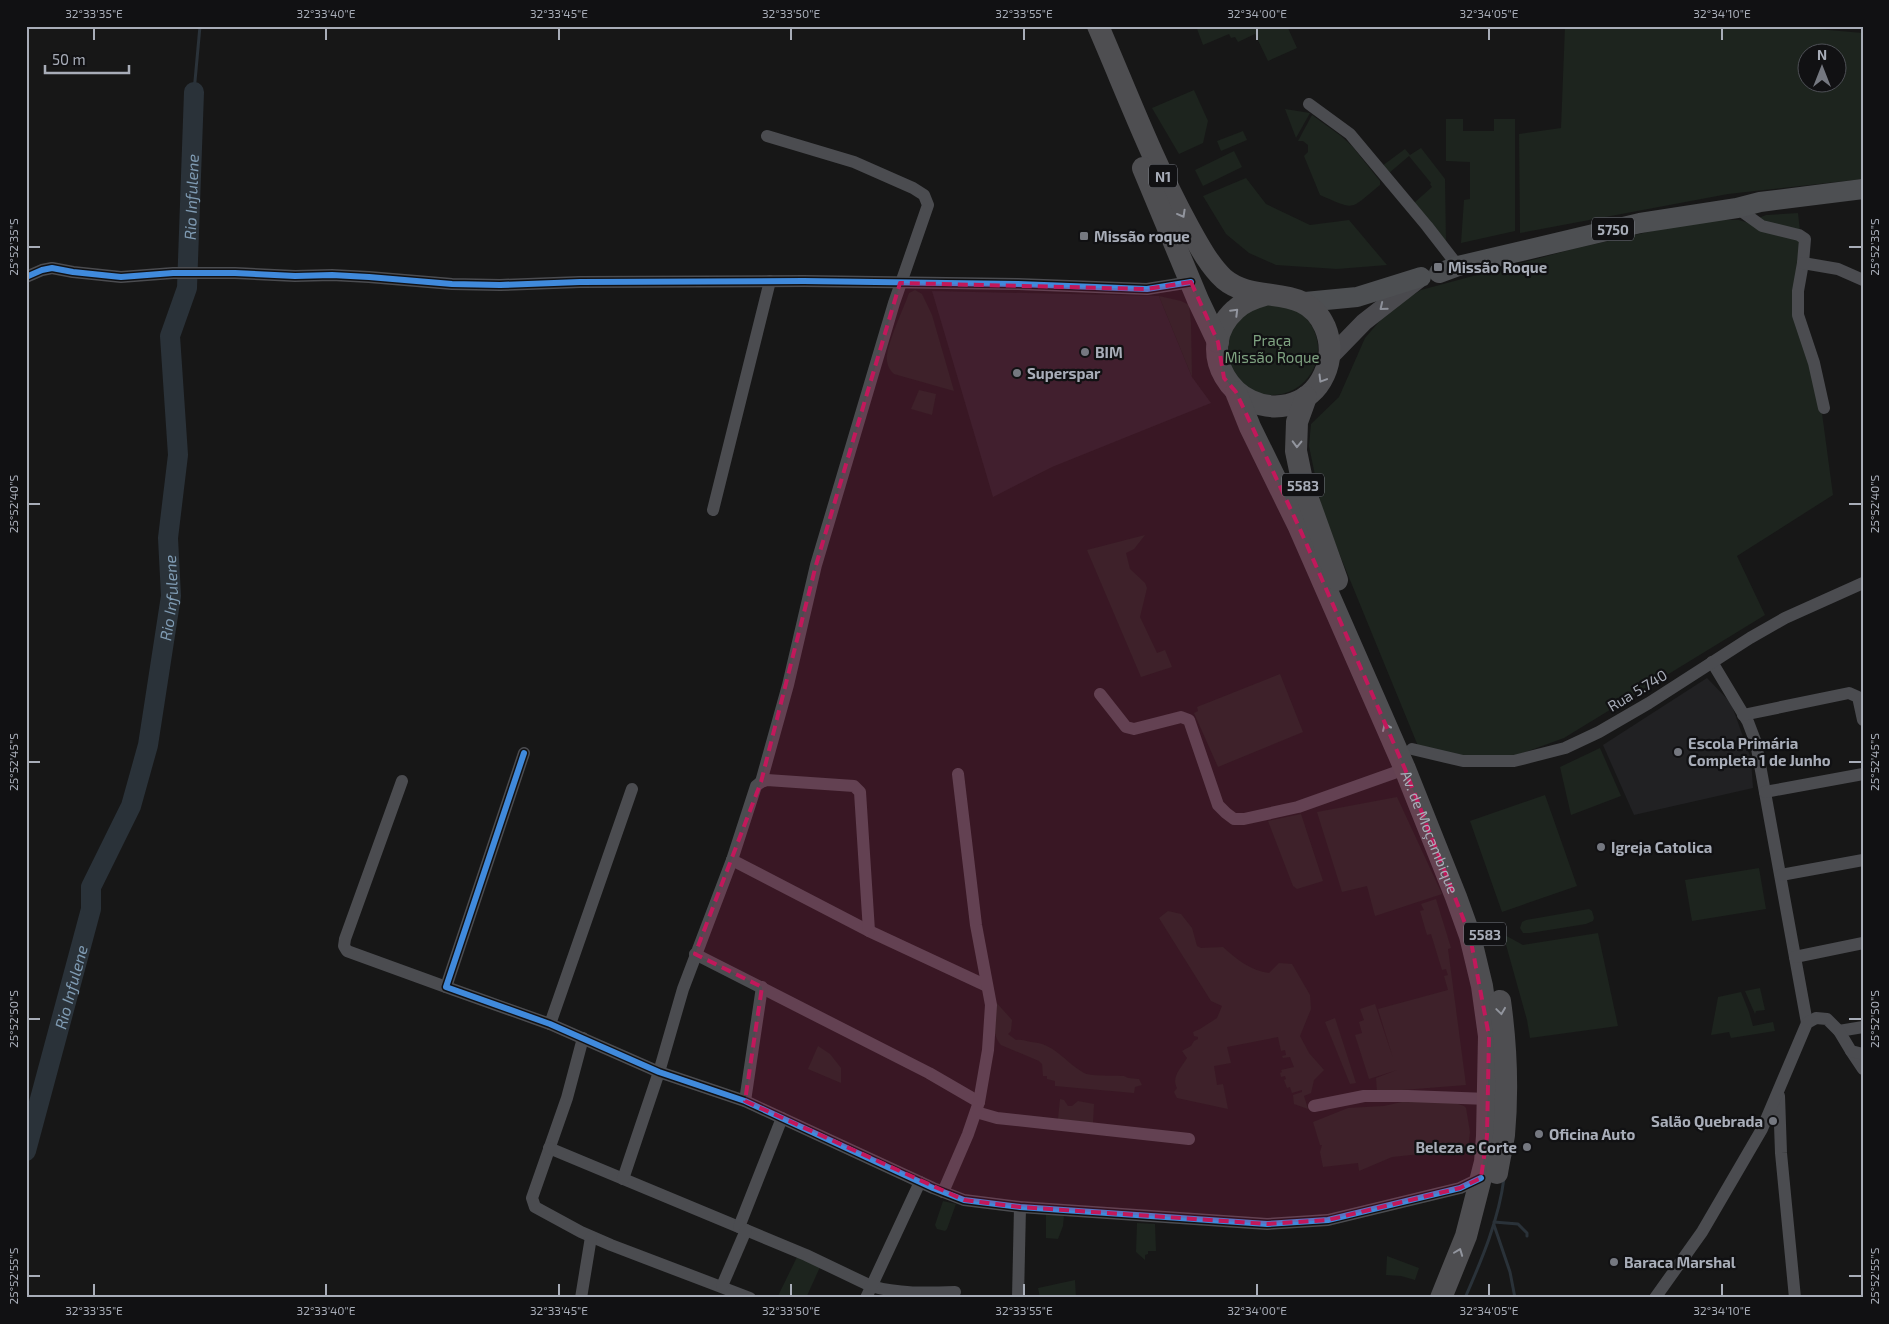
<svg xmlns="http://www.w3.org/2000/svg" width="1889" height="1324" viewBox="0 0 1889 1324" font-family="'Exo 2',sans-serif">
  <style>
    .built { fill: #212123 }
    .green { fill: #1d241e; fill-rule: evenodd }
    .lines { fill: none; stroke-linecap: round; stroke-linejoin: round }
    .stream { stroke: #2a3239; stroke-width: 3 }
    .river { stroke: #2a3239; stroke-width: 20 }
    .street { stroke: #4b4c50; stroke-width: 12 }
    .secondary { stroke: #4a4a4e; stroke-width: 18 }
    .primary { stroke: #4d4f52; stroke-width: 20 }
    .highway { stroke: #4e4e51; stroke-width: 22 }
    .cycleway-casing { stroke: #111113; stroke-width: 9 }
    .cycleway { stroke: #408adc; stroke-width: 6 }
    .oneway { stroke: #92959e }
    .oneway2 { stroke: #8c8f98 }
    .marked { fill: #c2185b; fill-opacity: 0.2; stroke: #c2185b; stroke-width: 4; stroke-dasharray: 10 6; stroke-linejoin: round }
    .ticks { fill: none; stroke: #a8adb8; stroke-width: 2 }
    .poi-dot { fill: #757880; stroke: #111113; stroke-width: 2 }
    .labels { text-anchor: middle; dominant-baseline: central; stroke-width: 4.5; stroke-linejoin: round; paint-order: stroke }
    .shield { fill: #111113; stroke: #7b7e86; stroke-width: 1 }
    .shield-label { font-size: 14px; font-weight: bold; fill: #a8adb8 }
    .poi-label { font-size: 15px; font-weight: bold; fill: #a8adb8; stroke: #111113; text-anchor: start }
    .park-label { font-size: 15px; fill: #7fa381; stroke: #111113 }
    .street-label { font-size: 15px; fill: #a8adb8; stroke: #111113 }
    .water-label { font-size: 16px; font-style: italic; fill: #7f9bb3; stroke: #111113 }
    .neatline { fill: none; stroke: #a8adb8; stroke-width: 2 }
    .ticks-label { font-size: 12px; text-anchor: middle; fill: #a8adb8 }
  </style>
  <rect width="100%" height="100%" fill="#171717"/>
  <g class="built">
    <path d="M 932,291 L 1159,296 L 1192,377 L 1211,403 L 1052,467 L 993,497 Z"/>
    <path d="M 1707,678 L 1731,703 L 1751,759 L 1753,788 L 1634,815 L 1603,745 Z"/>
  </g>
  <g class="green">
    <path d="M 1196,26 L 1287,26 L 1297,48 L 1268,61 L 1255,34 L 1238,42 L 1235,37 L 1231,38 L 1229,34 L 1203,45 Z"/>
    <path d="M 1565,26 L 1783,26 L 1863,33 L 1863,179 L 1728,194 L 1520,233 L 1519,134 L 1561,128 ZM 1806,52 L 1836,52 L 1836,82 L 1806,82 Z"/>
    <path d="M 1194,90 L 1208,121 L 1203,143 L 1179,154 L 1152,108 Z"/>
    <path d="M 1285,109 L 1310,113 L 1296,138 Z"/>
    <path d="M 1312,115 L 1341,136 L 1352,146 L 1380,181 L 1380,185 C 1349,210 1357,211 1320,195 L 1304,156 L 1308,152 L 1308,145 L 1303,141 L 1298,141 Z"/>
    <path d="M 1446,119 L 1463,119 L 1463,131 L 1494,131 L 1494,119 L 1515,119 L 1515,231 L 1461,243 L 1464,200 L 1470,199 L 1470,162 L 1446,161 Z"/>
    <path d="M 1243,131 L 1247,140 L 1221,151 L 1217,141 Z"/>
    <path d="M 1421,148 L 1445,179 L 1446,243 L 1413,204 L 1432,187 L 1430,184 L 1431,183 L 1409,156 L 1389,173 L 1382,166 L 1405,149 L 1410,155 Z"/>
    <path d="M 1234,151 L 1242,167 L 1203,186 L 1195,170 Z"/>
    <path d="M 1246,178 L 1266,204 L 1310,225 L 1349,220 L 1387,265 L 1337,269 L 1276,265 L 1249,253 L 1226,234 L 1203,196 Z"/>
    <path d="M 1798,213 L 1800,231 L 1756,219 L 1766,215 Z"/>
    <path d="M 1720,220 L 1739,220 L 1800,239 L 1796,291 L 1819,391 L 1833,495 L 1737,556 L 1765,615 L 1564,738 L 1514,756 L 1463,756 L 1418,746 L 1323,514 L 1309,446 L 1311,424 L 1339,397 L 1365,338 L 1390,309 L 1421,290 L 1573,249 L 1679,225 Z"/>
    <path d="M 915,290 L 922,294 L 932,315 L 954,391 L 894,374 C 890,370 888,367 887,361 C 885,347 904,308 909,293 Z"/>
    <path d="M 1159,296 L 1181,301 L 1189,305 L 1191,323 L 1192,377 Z"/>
    <circle cx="1272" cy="349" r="46"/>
    <path d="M 919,390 L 936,394 L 932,415 L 911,409 Z"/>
    <path d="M 1145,535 L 1134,549 L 1126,553 L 1130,569 L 1145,583 L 1147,588 L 1140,617 L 1157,653 L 1165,650 L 1172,667 L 1141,677 L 1087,550 Z"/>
    <path d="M 1280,674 L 1303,732 L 1218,767 L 1194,713 L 1198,711 L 1197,707 Z"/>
    <path d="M 1600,748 L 1621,796 L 1571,815 L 1560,767 Z"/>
    <path d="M 1545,795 L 1577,886 L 1502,912 L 1470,821 Z"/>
    <path d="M 1397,797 L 1442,894 L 1375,916 L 1367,886 L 1342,892 L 1317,812 Z"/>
    <path d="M 1301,814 L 1323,881 L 1297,889 L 1293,886 L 1268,821 Z"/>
    <path d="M 1759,868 L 1766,909 L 1692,921 L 1685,880 Z"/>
    <path d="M 1436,899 L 1451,948 L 1448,949 L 1466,1085 L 1377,1092 L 1376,1078 L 1397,1070 L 1369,1079 L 1355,1035 L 1362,1033 L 1359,1022 L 1364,1020 L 1360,1009 L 1375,1004 L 1393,1058 L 1378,1009 L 1448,990 L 1444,976 L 1448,975 L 1446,969 L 1442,970 L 1431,934 L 1427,935 L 1420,911 L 1424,910 L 1421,904 Z"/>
    <path d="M 1589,909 L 1592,911 L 1594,918 L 1593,921 L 1586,924 L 1530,933 L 1523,933 L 1520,928 L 1522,922 L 1526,920 Z"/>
    <path d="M 1168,911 L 1181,914 L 1192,928 L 1197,946 L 1201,948 L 1223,947 C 1236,959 1251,971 1269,973 L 1279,963 L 1292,964 L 1310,995 L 1311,1009 L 1300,1036 L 1309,1053 L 1324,1070 L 1314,1080 L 1311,1093 L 1304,1096 L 1308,1109 L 1294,1104 L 1293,1095 L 1302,1092 L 1302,1090 L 1292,1093 L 1290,1087 L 1287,1088 L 1284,1080 L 1286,1079 L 1285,1076 L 1281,1077 L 1280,1073 L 1282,1072 L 1281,1070 L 1294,1067 L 1290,1057 L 1283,1058 L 1282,1056 L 1286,1055 L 1285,1050 L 1281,1051 L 1278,1037 L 1227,1047 L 1231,1063 L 1214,1066 L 1217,1085 L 1223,1084 L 1228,1109 L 1177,1098 L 1174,1092 L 1177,1088 C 1171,1077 1181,1068 1187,1058 L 1182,1051 L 1191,1046 L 1194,1041 L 1198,1039 L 1198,1037 L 1194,1036 L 1193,1032 L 1200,1029 L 1217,1018 L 1222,1006 L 1211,1001 L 1159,918 Z"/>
    <path d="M 1598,933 L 1618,1026 L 1530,1038 L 1527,1020 L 1503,934 L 1523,945 Z"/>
    <path d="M 1760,988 L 1765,1010 L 1756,1011 L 1755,1014 L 1745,991 Z"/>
    <path d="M 1741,992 L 1749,1012 L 1753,1026 L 1773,1022 L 1775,1031 L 1731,1038 L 1729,1032 L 1711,1035 L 1718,997 Z"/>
    <path d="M 994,1000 L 1012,1020 L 1011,1031 L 1008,1034 L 1016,1040 C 1022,1039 1025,1041 1031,1042 C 1054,1043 1065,1062 1084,1073 C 1092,1077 1114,1075 1124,1076 L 1128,1078 L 1139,1079 L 1142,1085 L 1135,1087 L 1134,1093 L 1055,1086 L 1055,1081 L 1047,1079 L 1047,1076 L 1043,1076 L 1042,1064 L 1039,1061 L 1001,1045 C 991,1035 994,1013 994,1000 Z"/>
    <path d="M 1335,1018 L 1356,1083 L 1350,1084 L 1325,1022 Z"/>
    <path d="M 818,1046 L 830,1054 L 841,1068 L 841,1083 L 808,1069 Z"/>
    <path d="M 1060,1099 L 1064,1100 L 1068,1106 L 1072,1106 L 1078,1101 L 1094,1104 L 1093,1123 L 1058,1119 Z"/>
    <path d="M 1446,1100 L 1464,1106 L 1466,1108 L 1470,1132 L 1468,1149 L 1392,1157 L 1359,1171 L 1358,1163 L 1323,1167 L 1320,1152 L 1322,1145 L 1320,1145 L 1313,1122 L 1348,1108 L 1384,1106 L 1402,1102 Z"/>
    <path d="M 943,1201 L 956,1204 L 947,1229 L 945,1231 L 937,1229 L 935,1225 Z"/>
    <path d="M 1046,1214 L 1064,1215 L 1063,1226 L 1058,1239 L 1046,1238 Z"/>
    <path d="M 1137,1223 L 1155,1224 L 1156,1251 L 1148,1251 L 1148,1254 L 1145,1255 L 1145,1260 L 1136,1252 Z"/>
    <path d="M 798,1255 L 820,1267 L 806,1298 L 777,1298 Z"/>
    <path d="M 1387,1256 L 1419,1268 L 1415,1280 L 1401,1276 L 1386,1275 Z"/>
    <path d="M 1075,1280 L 1076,1298 L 1040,1298 L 1038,1288 Z"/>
  </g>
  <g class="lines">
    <g class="stream">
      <path d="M 194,92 L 200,26"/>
      <path d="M 1494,1222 L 1518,1224 L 1527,1233 L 1527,1236"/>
      <path d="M 1494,1225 L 1510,1272 L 1515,1298"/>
      <path d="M 1465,1298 C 1482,1259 1499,1219 1504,1178"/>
    </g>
    <path class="river" id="s1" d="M 26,1151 L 91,909 L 91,887 L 131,806 L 148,745 L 171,596 L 168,538 L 178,455 L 170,336 L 187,288 L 194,92"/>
    <g class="street">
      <path d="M 1309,104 L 1350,134 L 1427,226 L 1458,266"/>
      <path d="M 1737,208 L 1762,226 L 1799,235 L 1805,239 L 1803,263 L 1798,291 L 1798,315 L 1814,363 L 1824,408"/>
      <path d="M 1803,263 L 1838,269 L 1863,280"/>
      <path d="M 26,277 L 42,270 L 52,268 L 73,272 L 121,277 L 173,273 L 235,273 L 295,276 L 332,275 L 369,277 L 452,284 L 500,285 L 580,282 L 804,281 L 1018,284 L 1147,289 L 1191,282"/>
      <path d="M 713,510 L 770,281"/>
      <path d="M 1712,662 L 1748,722 L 1756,743 L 1807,1023"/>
      <path d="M 1100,694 L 1126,727 L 1134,729 L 1181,717 L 1189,720 L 1218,805 L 1226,813 L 1234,819 L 1244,819 L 1298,807 L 1405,769"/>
      <path d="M 1743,715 L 1849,693 L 1858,697 L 1863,720"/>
      <path d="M 1412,749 L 1463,761 L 1514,761 L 1565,748 L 1599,732 L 1649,703 L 1750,638 L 1785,618 L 1863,583"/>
      <path d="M 524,753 L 446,987 L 550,1024 L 659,1072 L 745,1101 L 933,1188 L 964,1200 L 1020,1207 L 1267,1224 L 1328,1220 L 1460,1188 L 1481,1178"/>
      <path d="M 402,781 L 345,939 L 344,946 L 347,951 L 446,987"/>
      <path d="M 761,782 L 788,685 L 816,565 L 894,303 L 928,205 L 924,195 L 913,188 L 854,162 L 767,136"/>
      <path d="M 1765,792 L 1863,774"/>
      <path d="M 732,860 L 869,931 L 987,986"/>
      <path d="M 1781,875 L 1863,860"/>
      <path d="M 695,954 L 929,1073 L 979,1102"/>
      <path d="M 1795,957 L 1863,943"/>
      <path d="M 550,1024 L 632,789"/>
      <path d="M 1839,1031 L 1863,1027"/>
      <path d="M 583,1038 L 567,1098 L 532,1198 L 535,1207 L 581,1232 L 611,1245 L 750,1298"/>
      <path d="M 1851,1051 L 1863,1069"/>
      <path d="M 1779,1096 L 1781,1153 L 1795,1298"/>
      <path d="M 745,1101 L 762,987"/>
      <path d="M 1314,1106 L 1364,1096 L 1408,1096 L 1488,1099"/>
      <path d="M 976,1112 L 997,1118 L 1189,1139"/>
      <path d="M 549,1148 L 806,1255 L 871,1286 C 898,1294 927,1293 955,1292"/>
      <path d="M 623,1179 L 659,1072 L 683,989 L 732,860 L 756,786 L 761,782 L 767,780 L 854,786 L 860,792 L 869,931"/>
      <path d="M 943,1192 L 968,1134 L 979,1102 L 988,1050 L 991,1005 L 976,925 L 958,774"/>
      <path d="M 739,1227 L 782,1118"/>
      <path d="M 722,1286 L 746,1230"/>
      <path d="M 581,1298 L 591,1237"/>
      <path d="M 866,1298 L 920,1182"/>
      <path d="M 1018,1298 L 1020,1207"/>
      <path d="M 1655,1298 L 1702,1232 L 1762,1129 L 1807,1023 L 1816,1018 L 1827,1019 L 1839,1031 L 1851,1051 L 1863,1054"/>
    </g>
    <path class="secondary" d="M 1330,357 L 1364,322 L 1418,280"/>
    <g class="primary">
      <path d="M 1439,273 L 1458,266 L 1640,223 L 1737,208 L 1760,202 L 1863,189"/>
      <path d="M 1305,302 L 1357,297 L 1421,277"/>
    </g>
    <g class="highway">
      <path d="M 1098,26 C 1127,93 1153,162 1188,226 C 1198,244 1209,265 1224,279 C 1256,306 1305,281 1325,327 C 1338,358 1322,397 1288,405 C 1233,417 1192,349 1235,310 C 1243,302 1254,298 1265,295"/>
      <path d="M 1143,168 L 1198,300 L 1218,342"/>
      <path id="s2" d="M 1236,392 L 1250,427 L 1299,527 L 1405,769 L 1456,897 L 1470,936 L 1482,986 L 1489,1036 L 1487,1136 L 1485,1162 L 1466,1236 L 1441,1298"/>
      <path d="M 1306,397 L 1297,422 L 1296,451 L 1303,485 L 1337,580"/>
      <path d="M 1497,1173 C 1499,1160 1502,1148 1504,1135 C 1508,1091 1506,1044 1500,1001"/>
    </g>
    <defs>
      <g id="cycleway">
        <path d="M 26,277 L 42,270 L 52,268 L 73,272 L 121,277 L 173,273 L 235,273 L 295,276 L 332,275 L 369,277 L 452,284 L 500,285 L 580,282 L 804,281 L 1018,284 L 1147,289 L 1191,282"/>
        <path d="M 524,753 L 446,987 L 550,1024 L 659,1072 L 745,1101 L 933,1188 L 964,1200 L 1020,1207 L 1267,1224 L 1328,1220 L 1460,1188 L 1481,1178"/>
      </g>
    </defs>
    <use href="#cycleway" class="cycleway-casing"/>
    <use href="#cycleway" class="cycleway"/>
  </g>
  <defs><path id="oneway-chevron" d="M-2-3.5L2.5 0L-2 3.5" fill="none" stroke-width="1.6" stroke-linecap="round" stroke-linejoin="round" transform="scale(1.25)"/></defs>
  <g class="oneway">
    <use href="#oneway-chevron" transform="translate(1182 214) rotate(61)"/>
    <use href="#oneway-chevron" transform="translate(1235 312) rotate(-45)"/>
    <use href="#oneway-chevron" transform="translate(1322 379) rotate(121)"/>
    <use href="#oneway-chevron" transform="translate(1297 444) rotate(91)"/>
    <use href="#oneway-chevron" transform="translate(1386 727) rotate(-114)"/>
    <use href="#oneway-chevron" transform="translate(1501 1011) rotate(82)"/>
    <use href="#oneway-chevron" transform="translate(1459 1252) rotate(-69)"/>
  </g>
  <use class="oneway2" href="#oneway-chevron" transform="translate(1383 307) rotate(141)"/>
  <path class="marked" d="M 1191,282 L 1218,342 L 1224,378 L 1236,392 L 1299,527 L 1405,769 L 1470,936 L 1489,1036 L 1487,1136 L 1481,1178 L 1460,1188 L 1328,1220 L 1267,1224 L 1020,1207 L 964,1200 L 745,1101 L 762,987 L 695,954 L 761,782 L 816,565 L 900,283 L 1147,289 Z"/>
  <path class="ticks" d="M 94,28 L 94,40M 326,28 L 326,40M 559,28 L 559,40M 791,28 L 791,40M 1024,28 L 1024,40M 1257,28 L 1257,40M 1489,28 L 1489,40M 1722,28 L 1722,40M 28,247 L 40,247M 1849,247 L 1862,247M 28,504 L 40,504M 1849,504 L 1862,504M 28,762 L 40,762M 1849,762 L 1862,762M 28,1019 L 40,1019M 1849,1019 L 1862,1019M 28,1276 L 40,1276M 1849,1276 L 1862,1276M 94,1284 L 94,1296M 326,1284 L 326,1296M 559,1284 L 559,1296M 791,1284 L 791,1296M 1024,1284 L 1024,1296M 1257,1284 L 1257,1296M 1489,1284 L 1489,1296M 1722,1284 L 1722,1296"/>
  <g class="poi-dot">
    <rect x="1079" y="231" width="10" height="10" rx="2.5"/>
    <rect x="1433" y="262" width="10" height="10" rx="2.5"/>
    <circle cx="1085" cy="352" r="5"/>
    <circle cx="1017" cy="373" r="5"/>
    <circle cx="1678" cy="752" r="5"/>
    <circle cx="1601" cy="847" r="5"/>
    <circle cx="1773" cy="1121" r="5"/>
    <circle cx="1539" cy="1134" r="5"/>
    <circle cx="1527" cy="1147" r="5"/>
    <circle cx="1614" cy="1262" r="5"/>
  </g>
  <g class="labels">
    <g class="shield">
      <rect x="1149" y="164.5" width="28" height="23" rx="4"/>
      <rect x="1592" y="217.5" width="42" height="23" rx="4"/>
      <rect x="1282" y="473.5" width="42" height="23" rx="4"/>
      <rect x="1464" y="922.5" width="42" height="23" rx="4"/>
    </g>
    <g class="shield-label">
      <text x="1163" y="176">N1</text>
      <text x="1613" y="229">5750</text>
      <text x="1303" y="485">5583</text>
      <text x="1485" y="934">5583</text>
    </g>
    <g class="poi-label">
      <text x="1094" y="236">Missão roque</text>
      <text x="1448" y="267">Missão Roque</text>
      <text x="1095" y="352">BIM</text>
      <text x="1027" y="373">Superspar</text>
      <text x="1688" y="743">Escola Primária<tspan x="1688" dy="17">Completa 1 de Junho</tspan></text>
      <text x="1611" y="847">Igreja Catolica</text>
      <text x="1763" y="1121" text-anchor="end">Salão Quebrada</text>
      <text x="1549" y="1134">Oficina Auto</text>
      <text x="1517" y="1147" text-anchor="end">Beleza e Corte</text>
      <text x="1624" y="1262">Baraca Marshal</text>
    </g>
    <g class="park-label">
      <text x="1272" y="340">Praça<tspan x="1272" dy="17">Missão Roque</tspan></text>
    </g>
    <g class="street-label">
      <text transform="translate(1637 690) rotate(-31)">Rua 5.740</text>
      <text stroke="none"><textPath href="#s2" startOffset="481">Av. de Moçambique</textPath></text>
    </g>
    <g class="water-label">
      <text stroke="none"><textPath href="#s1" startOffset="980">Rio Infulene</textPath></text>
      <text stroke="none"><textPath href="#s1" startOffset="575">Rio Infulene</textPath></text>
      <text stroke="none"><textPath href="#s1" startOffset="170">Rio Infulene</textPath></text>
    </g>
  </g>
  <rect width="1889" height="1324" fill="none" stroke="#111113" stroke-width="55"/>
  <g transform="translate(1822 68)"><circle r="24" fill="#111113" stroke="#4d4f55"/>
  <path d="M0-4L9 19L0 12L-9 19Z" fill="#757880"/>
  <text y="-8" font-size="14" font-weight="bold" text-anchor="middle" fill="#a8adb8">N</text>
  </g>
  <path d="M45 65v8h84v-8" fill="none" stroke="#a8adb8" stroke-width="2.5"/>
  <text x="52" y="65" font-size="15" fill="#a8adb8" stroke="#111113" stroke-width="4" paint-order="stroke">50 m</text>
  <rect x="28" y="28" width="1834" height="1268" class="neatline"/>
  <g class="ticks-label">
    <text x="94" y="18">32°33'35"E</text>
    <text x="326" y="18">32°33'40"E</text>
    <text x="559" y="18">32°33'45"E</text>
    <text x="791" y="18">32°33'50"E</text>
    <text x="1024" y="18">32°33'55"E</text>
    <text x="1257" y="18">32°34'00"E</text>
    <text x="1489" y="18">32°34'05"E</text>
    <text x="1722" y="18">32°34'10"E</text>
    <text transform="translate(14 247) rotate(-90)" y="4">25°52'35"S</text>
    <text transform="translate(1875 247) rotate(-90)" y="4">25°52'35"S</text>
    <text transform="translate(14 504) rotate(-90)" y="4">25°52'40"S</text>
    <text transform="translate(1875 504) rotate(-90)" y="4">25°52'40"S</text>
    <text transform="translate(14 762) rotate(-90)" y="4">25°52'45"S</text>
    <text transform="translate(1875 762) rotate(-90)" y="4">25°52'45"S</text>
    <text transform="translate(14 1019) rotate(-90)" y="4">25°52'50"S</text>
    <text transform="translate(1875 1019) rotate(-90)" y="4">25°52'50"S</text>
    <text transform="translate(14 1276) rotate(-90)" y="4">25°52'55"S</text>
    <text transform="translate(1875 1276) rotate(-90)" y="4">25°52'55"S</text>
    <text x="94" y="1315">32°33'35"E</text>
    <text x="326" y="1315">32°33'40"E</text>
    <text x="559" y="1315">32°33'45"E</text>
    <text x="791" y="1315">32°33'50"E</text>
    <text x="1024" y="1315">32°33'55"E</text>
    <text x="1257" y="1315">32°34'00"E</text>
    <text x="1489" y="1315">32°34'05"E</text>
    <text x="1722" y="1315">32°34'10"E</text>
  </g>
</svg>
